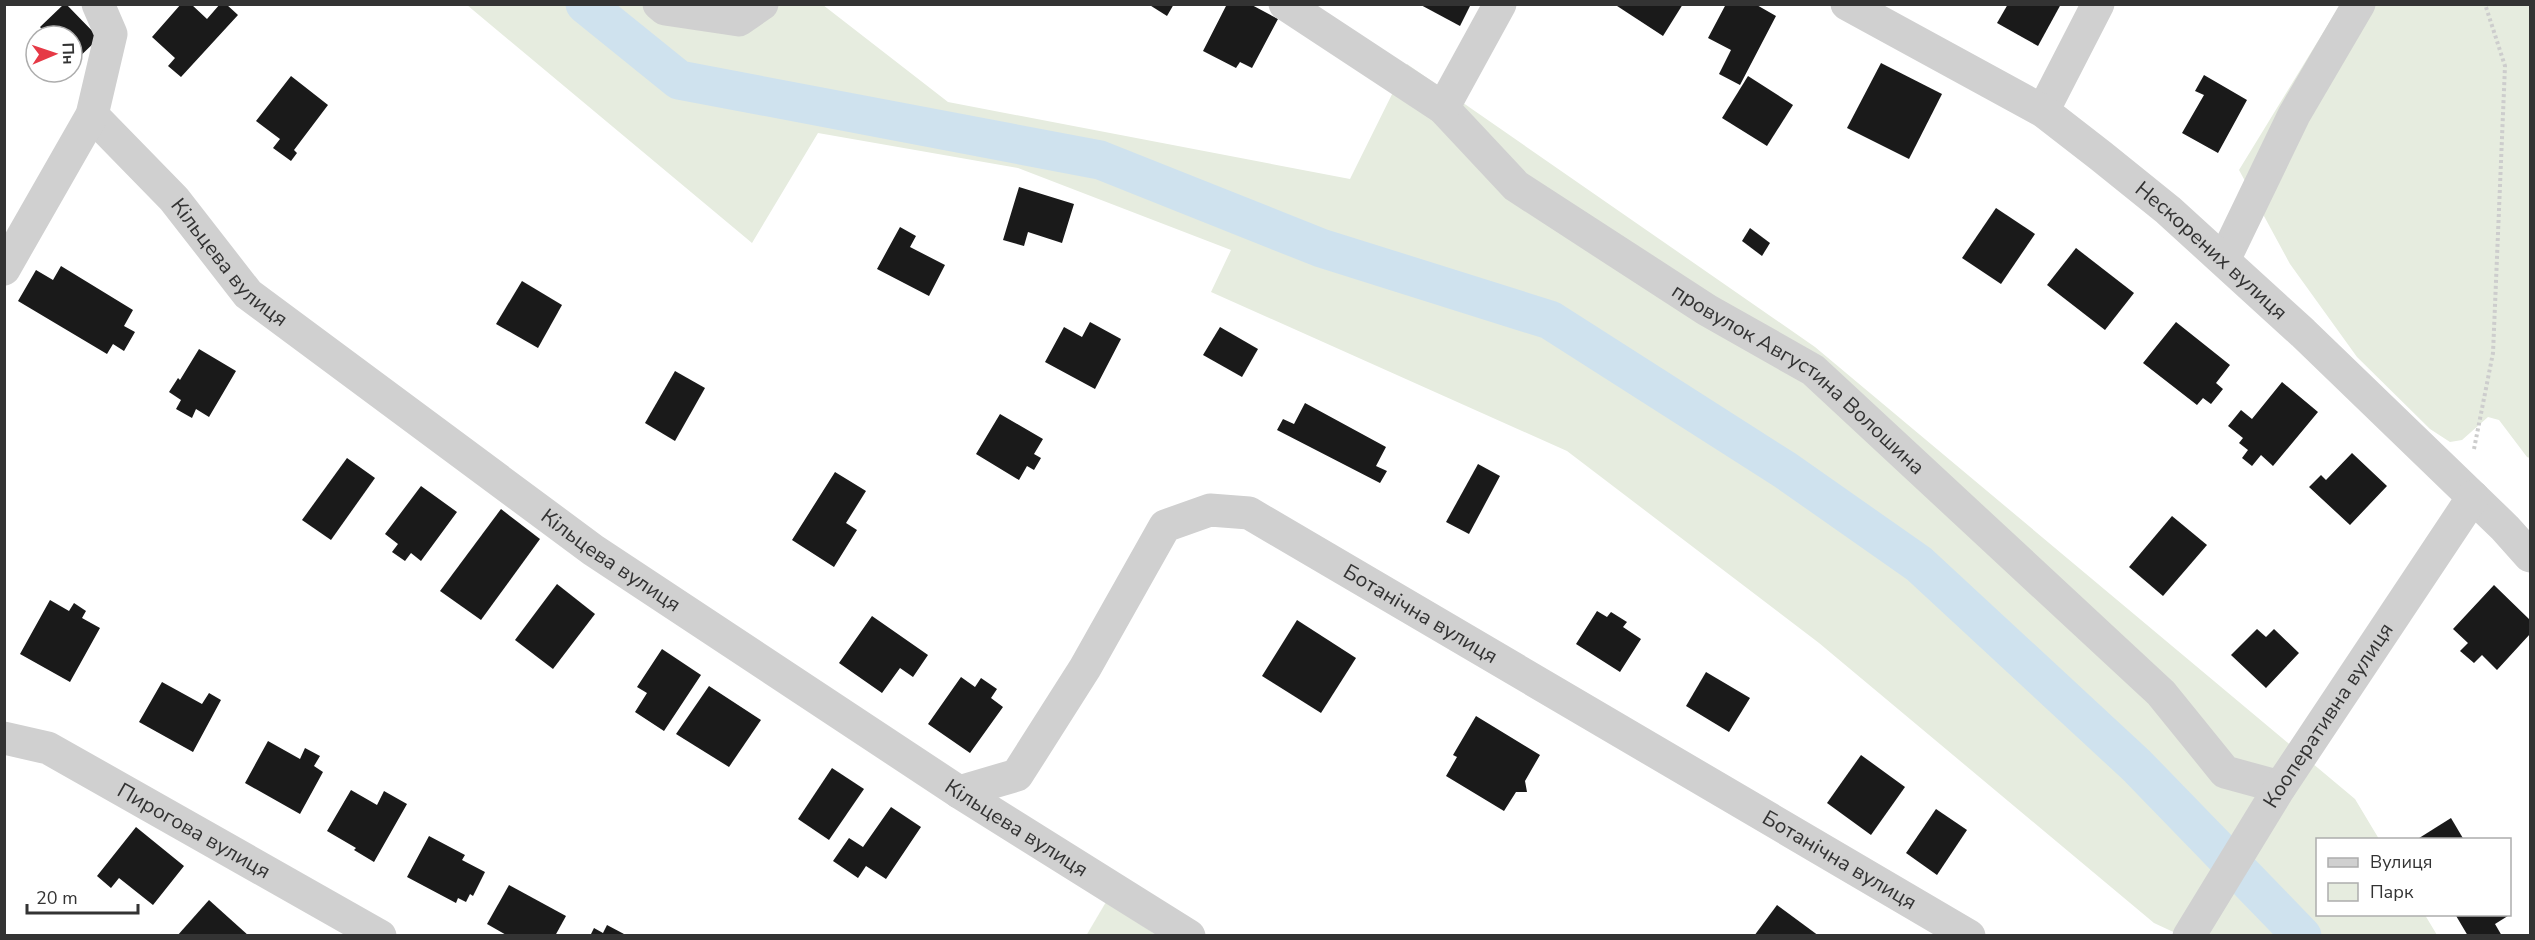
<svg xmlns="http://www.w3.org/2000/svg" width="2535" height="940" viewBox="0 0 2535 940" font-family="'Nunito Sans',sans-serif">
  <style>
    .green { fill: #e6ecdf }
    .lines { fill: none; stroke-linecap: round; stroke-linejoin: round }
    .canal { stroke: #cfe2ee; stroke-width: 39 }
    .building { fill: #1a1a1a }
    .path { stroke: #cdcdcd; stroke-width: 4; stroke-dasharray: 3 3; stroke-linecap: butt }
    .minor { stroke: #d0d0d0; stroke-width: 33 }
    .tertiary { stroke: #d0d0d0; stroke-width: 33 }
    .labels { text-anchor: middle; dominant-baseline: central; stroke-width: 6; stroke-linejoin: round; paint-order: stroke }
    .street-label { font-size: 21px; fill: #333; stroke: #fff }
  </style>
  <rect width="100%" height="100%" fill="#fff"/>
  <g class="green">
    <path d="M 467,5 L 823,5 L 948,102 L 1350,179 L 1407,64 L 1815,347 L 2355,799 L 2379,839 L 2318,840 L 2318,914 L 2425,915 L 2437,935 L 2182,936 L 2154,923 L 1819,643 L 1567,451 L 1211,292 L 1231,250 L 1018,168 L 818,133 L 752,243 Z"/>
    <path d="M 2340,5 L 2530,5 L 2530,458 L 2527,457 L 2499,420 L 2488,417 L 2462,440 L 2450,442 L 2430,429 L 2357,357 L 2290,264 L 2239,170 Z"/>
    <path d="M 1106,902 L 1158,936 L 1086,936 Z"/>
  </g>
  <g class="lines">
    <path class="canal" d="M 585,4 L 679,80 L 1100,160 L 1321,248 L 1550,320 L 1785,470 L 1919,564 L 2136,765 L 2302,936"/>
  </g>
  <g class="building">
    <path d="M 64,4 L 66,4 L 99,38 L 72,64 L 72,36 L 48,36 L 40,27 Z"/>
    <path d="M 181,4 L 191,4 L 207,19 L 220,4 L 226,4 L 238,15 L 181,77 L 168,66 L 175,58 L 152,37 Z"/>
    <path d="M 1148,4 L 1174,4 L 1167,16 Z"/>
    <path d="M 1227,4 L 1250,4 L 1278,19 L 1252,68 L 1240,62 L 1236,68 L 1203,51 Z"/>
    <path d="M 1419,4 L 1471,4 L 1460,26 Z"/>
    <path d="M 1614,4 L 1683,4 L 1663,36 Z"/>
    <path d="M 1726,4 L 1755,4 L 1776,16 L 1740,85 L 1719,74 L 1731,50 L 1708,38 Z"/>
    <path d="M 2008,4 L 2061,4 L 2038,46 L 1997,23 Z"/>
    <path d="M 1881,63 L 1942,94 L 1909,159 L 1847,128 Z"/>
    <path d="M 2204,75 L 2247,100 L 2218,153 L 2182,133 L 2204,95 L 2195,91 Z"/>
    <path d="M 291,76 L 328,105 L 294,150 L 297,153 L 291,161 L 273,148 L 280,139 L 256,121 Z"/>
    <path d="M 1748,76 L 1793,105 L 1767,146 L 1722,118 Z"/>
    <path d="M 1019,187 L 1074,204 L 1062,243 L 1028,232 L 1024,246 L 1003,240 Z"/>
    <path d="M 1996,208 L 2035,234 L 2001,284 L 1962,258 Z"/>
    <path d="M 900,227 L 916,236 L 910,247 L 945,265 L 929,296 L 877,269 Z"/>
    <path d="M 1750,228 L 1770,243 L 1762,256 L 1742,241 Z"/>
    <path d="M 2076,248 L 2134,293 L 2105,330 L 2047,285 Z"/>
    <path d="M 61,266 L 133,310 L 124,326 L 135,332 L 124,351 L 113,344 L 107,354 L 18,301 L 36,270 L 53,280 Z"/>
    <path d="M 522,281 L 562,305 L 538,348 L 496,324 Z"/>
    <path d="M 1090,322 L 1121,339 L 1095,389 L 1045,362 L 1064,327 L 1082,337 Z"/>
    <path d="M 2176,322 L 2230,365 L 2216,383 L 2223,389 L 2211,404 L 2203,398 L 2197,405 L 2143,363 Z"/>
    <path d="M 1220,327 L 1258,349 L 1242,377 L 1203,355 Z"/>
    <path d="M 199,349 L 236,371 L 209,417 L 196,409 L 192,418 L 176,409 L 181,400 L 169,392 L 178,378 L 180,380 Z"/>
    <path d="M 675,371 L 705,388 L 675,441 L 645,423 Z"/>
    <path d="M 2282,382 L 2318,412 L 2273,466 L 2261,455 L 2252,466 L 2242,458 L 2248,450 L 2239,443 L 2243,438 L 2228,426 L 2241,410 L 2252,419 Z"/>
    <path d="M 1305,403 L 1386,447 L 1376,466 L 1387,471 L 1380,483 L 1277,430 L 1283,419 L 1294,424 Z"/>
    <path d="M 1000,414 L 1043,439 L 1034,454 L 1041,458 L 1034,470 L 1027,466 L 1019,480 L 976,454 Z"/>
    <path d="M 2352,453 L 2387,486 L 2350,525 L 2309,487 L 2321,475 L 2326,480 Z"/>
    <path d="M 347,458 L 375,478 L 331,540 L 302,520 Z"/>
    <path d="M 1478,464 L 1500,476 L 1469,534 L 1446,522 Z"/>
    <path d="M 835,472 L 866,491 L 846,523 L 857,530 L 834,567 L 792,540 Z"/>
    <path d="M 421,486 L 457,512 L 421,561 L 411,553 L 405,561 L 392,552 L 398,544 L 385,534 Z"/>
    <path d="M 501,509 L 540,539 L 481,620 L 440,591 Z"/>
    <path d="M 2172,516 L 2207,545 L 2163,596 L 2129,567 Z"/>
    <path d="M 557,584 L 595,614 L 553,669 L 515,640 Z"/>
    <path d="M 2494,585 L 2530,620 L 2530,634 L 2497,670 L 2482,655 L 2474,663 L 2460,651 L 2468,643 L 2453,629 Z"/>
    <path d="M 50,600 L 69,611 L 74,603 L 86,611 L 82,618 L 100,628 L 70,682 L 20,654 Z"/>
    <path d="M 1597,611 L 1607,617 L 1611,612 L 1627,622 L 1623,627 L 1641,639 L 1620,672 L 1576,644 Z"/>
    <path d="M 872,616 L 928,655 L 913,677 L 900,668 L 882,693 L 839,663 Z"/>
    <path d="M 1297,620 L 1356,658 L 1321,713 L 1262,676 Z"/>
    <path d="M 2257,629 L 2266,637 L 2274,629 L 2299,653 L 2266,688 L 2231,655 Z"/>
    <path d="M 662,649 L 701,675 L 664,731 L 635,712 L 647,693 L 637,687 Z"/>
    <path d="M 1706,672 L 1750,698 L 1729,732 L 1686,706 Z"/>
    <path d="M 961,677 L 975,687 L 981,678 L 997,689 L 991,698 L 1003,707 L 970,753 L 928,724 Z"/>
    <path d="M 162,682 L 202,704 L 209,693 L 221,700 L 193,752 L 139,722 Z"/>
    <path d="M 709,686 L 761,720 L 729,767 L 676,734 Z"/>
    <path d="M 1476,716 L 1540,755 L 1525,781 L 1527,792 L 1516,792 L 1504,811 L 1446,776 L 1457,757 L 1453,755 Z"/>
    <path d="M 268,741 L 300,759 L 305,748 L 320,756 L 314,766 L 323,772 L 300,814 L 245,783 Z"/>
    <path d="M 1861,755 L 1905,787 L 1871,835 L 1827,803 Z"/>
    <path d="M 832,768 L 864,789 L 829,840 L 798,819 Z"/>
    <path d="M 351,790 L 377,805 L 384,791 L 407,804 L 374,862 L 354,850 L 356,848 L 327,831 Z"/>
    <path d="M 891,807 L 921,827 L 886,879 L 866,866 L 858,878 L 833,861 L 849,838 L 863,847 Z"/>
    <path d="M 1936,809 L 1967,830 L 1937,875 L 1906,853 Z"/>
    <path d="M 2451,818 L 2464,840 L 2416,840 Z"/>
    <path d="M 136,827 L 184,866 L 153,905 L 119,878 L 111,888 L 97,876 Z"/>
    <path d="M 429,836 L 465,855 L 462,860 L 485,872 L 473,896 L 470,894 L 466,902 L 458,898 L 456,903 L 407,877 Z"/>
    <path d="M 509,885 L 566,916 L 555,936 L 508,936 L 487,924 Z"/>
    <path d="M 209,900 L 249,936 L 177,936 Z"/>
    <path d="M 1777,905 L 1819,936 L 1754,936 Z"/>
    <path d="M 2455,914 L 2511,914 L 2495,924 L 2502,936 L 2468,936 Z"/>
    <path d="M 607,925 L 624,934 L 623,936 L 590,936 L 594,928 L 603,933 Z"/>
  </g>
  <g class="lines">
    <path class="path" d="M 2474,449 L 2493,353 L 2505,66 L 2485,4"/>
    <g class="minor">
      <path d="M 659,4 L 665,9 L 739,20 L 762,4"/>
      <path id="s1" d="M 1285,4 L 1443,108 L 1516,186 L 1707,310 L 1813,370 L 2161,693 L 2225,772 L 2280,787"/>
      <path d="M 1443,108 L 1500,4"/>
      <path d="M 2043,111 L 2098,4"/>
      <path id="s2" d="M 92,115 L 174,199 L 248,294 L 593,550 L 959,792 L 1189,936"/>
      <path d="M 2224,260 L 2294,115 L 2359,4"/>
      <path d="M 4,269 L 92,115 L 111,34 L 98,4"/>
      <path id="s3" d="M 4,738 L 48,748 L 380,936"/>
      <path id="s4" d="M 959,792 L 1017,775 L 1085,668 L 1165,526 L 1210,510 L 1249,513 L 1969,936"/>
    </g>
    <g class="tertiary">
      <path id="s5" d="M 1847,4 L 2043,111 L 2101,156 L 2168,210 L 2303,333 L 2505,528 L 2530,556"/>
      <path id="s6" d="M 2189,936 L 2280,787 L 2473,497"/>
    </g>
  </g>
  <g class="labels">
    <g class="street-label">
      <text stroke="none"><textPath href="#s5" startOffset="442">Нескорених вулиця</textPath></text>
      <text stroke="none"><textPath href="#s2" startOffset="202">Кільцева вулиця</textPath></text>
      <text stroke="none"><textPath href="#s1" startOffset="639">провулок Августина Волошина</textPath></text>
      <text stroke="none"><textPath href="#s2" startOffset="688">Кільцева вулиця</textPath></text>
      <text stroke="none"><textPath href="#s4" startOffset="636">Ботанічна вулиця</textPath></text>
      <text stroke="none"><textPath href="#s6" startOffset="261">Кооперативна вулиця</textPath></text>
      <text stroke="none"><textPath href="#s2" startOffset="1174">Кільцева вулиця</textPath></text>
      <text stroke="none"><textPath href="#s3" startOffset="213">Пирогова вулиця</textPath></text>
      <text stroke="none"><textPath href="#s4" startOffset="1122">Ботанічна вулиця</textPath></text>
    </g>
  </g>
  <rect width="2535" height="940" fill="none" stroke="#333333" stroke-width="12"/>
  <rect x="2316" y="838" width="195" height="78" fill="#ffffff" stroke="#adadad" stroke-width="1.5"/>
  <rect x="2328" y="858" width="30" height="9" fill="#d0d0d0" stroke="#adadad" stroke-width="1.5"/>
  <text x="2370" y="868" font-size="18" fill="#333333">Вулиця</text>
  <rect x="2328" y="883" width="30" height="18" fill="#e6ecdf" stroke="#adadad" stroke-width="1.5"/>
  <text x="2370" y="898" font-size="18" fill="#333333">Парк</text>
  <g transform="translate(54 54) rotate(88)"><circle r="28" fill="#ffffff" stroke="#adadad" stroke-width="1.5"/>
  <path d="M0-4.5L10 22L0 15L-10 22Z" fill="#e63946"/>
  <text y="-9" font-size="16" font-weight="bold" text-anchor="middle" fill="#333333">Пн</text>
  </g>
  <path d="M27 904v9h111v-9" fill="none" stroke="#333333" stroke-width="3"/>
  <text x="36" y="904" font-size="18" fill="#333333" stroke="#ffffff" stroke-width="4.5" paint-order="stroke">20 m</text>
</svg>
